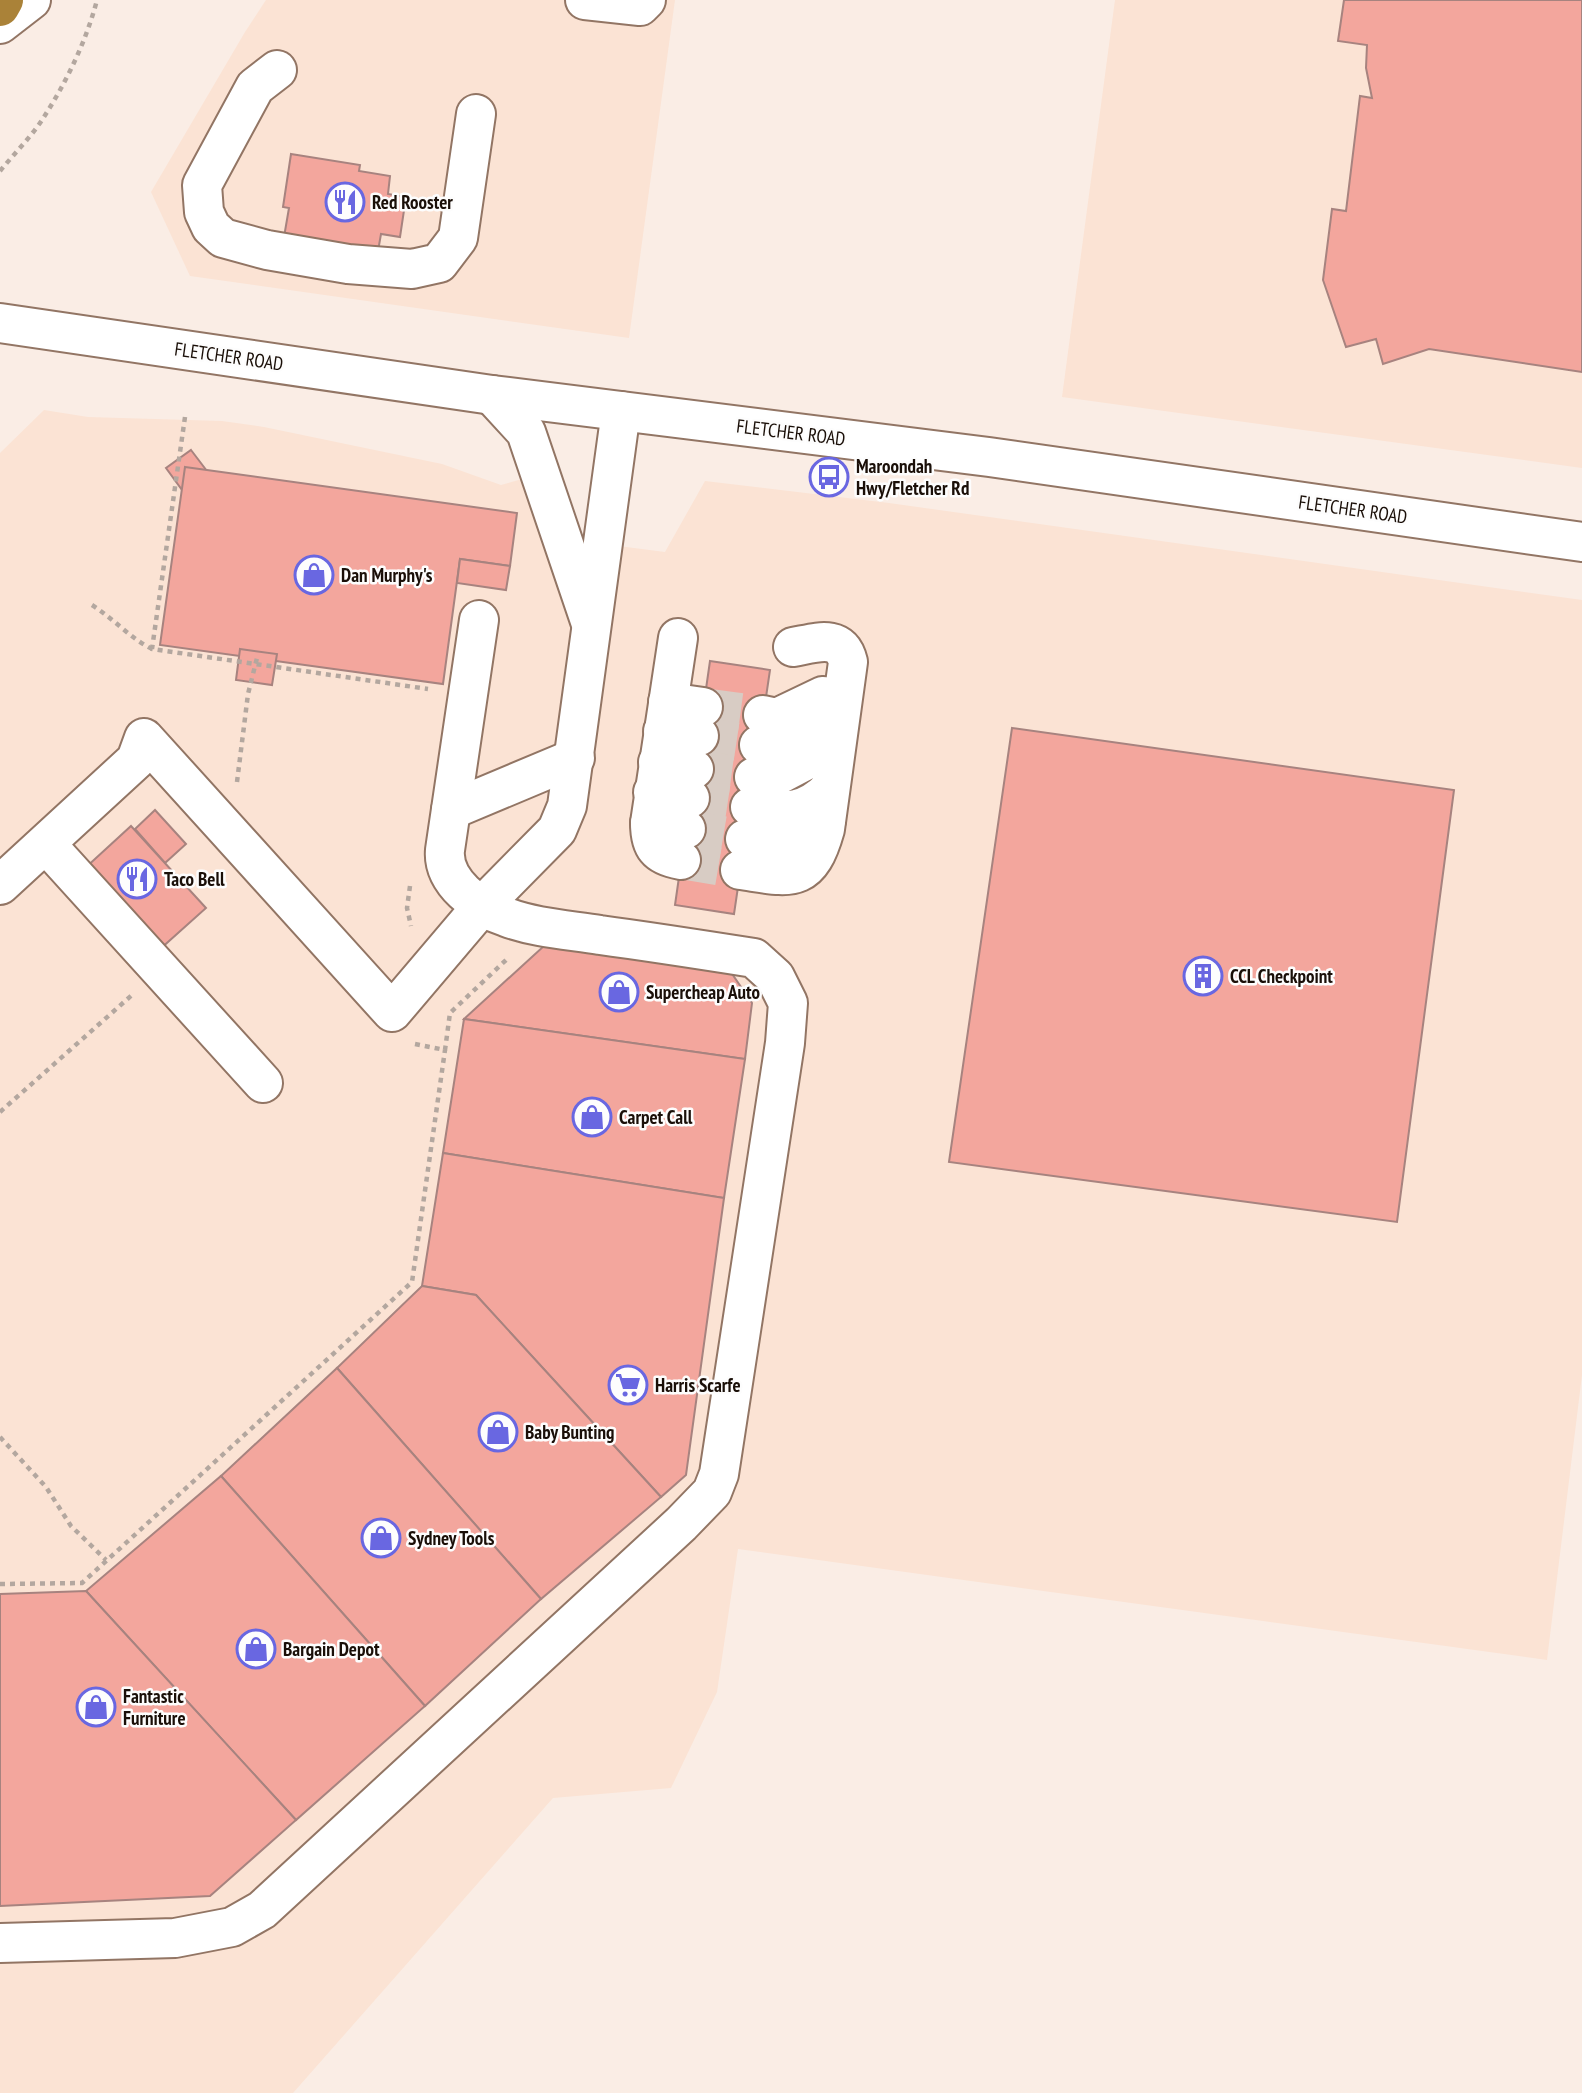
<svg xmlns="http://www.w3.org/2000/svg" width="1582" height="2093" viewBox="0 0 1582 2093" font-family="'PT Sans Narrow',sans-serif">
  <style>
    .built { fill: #fbe3d4 }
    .building { fill: #f3a69d; stroke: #a7837f; stroke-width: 2 }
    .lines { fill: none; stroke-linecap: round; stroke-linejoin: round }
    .minor-tunnel { stroke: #d8ccc4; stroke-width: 38; stroke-dasharray: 38 19; stroke-linecap: butt }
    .minor-casing { stroke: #927564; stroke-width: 42 }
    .highway-casing { stroke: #785a27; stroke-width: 42 }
    .path { stroke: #b3a79f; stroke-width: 4.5; stroke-dasharray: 5 5; stroke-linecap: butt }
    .minor { stroke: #fff; stroke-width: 38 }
    .highway { stroke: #aa8238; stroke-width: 38 }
    .labels { text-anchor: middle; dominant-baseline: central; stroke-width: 5; stroke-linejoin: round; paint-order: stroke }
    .poi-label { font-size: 19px; font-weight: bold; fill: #1a0f08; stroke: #fdfdfd; text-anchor: start }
    .street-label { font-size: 19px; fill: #1a0f08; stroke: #fdfdfd }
  </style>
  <rect width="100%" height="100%" fill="#faede5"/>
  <g class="built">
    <path d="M 266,0 L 675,0 L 629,338 L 190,276 L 151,192 L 245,32 Z"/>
    <path d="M 1115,0 L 1582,0 L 1582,468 L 1062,397 Z"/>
    <path d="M 44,410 L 88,417 L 222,421 L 264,427 L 442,464 L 501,485 L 522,479 L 541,536 L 665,552 L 705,481 L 889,503 L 1582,600 L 1582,1375 L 1547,1660 L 738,1549 L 717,1692 L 671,1788 L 553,1798 L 293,2093 L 0,2093 L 0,453 Z"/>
  </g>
  <g class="building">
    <path d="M 1344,0 L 1582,0 L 1582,372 L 1429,349 L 1383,364 L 1376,339 L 1346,347 L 1323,280 L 1332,209 L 1346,211 L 1360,96 L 1372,98 L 1366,68 L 1367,45 L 1338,41 Z"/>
    <path d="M 291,154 L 360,165 L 359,171 L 390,176 L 388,194 L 406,197 L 400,237 L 381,234 L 378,251 L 284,237 L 289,208 L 283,207 Z"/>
    <path d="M 191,450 L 210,475 L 185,494 L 166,468 Z"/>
    <path d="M 185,467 L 517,513 L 510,566 L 460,559 L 443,684 L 160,645 Z"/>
    <path d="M 460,559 L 510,566 L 506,590 L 457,583 Z"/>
    <path d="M 240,649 L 277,654 L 272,685 L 236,680 Z"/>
    <path d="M 710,661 L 770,670 L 734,914 L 675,905 Z"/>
    <path d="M 1012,728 L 1454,790 L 1397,1222 L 949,1162 Z"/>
    <path d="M 155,810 L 186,844 L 165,863 L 135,829 Z"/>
    <path d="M 131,826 L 206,908 L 159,950 L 84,869 Z"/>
    <path d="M 545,945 L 728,968 L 752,1003 L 745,1059 L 464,1019 Z"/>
    <path d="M 464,1019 L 745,1059 L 724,1198 L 443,1153 Z"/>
    <path d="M 443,1153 L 724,1198 L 686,1475 L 661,1497 L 476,1295 L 422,1286 Z"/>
    <path d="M 422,1286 L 476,1295 L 661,1497 L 541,1599 L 337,1368 Z"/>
    <path d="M 337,1368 L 541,1599 L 425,1706 L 221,1476 Z"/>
    <path d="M 221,1476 L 425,1706 L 296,1820 L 86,1591 Z"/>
    <path d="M 86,1591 L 296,1820 L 210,1896 L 0,1906 L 0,1594 Z"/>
  </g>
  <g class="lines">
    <g class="minor-tunnel">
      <path d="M 703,707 L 763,715"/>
      <path d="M 699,736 L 759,745"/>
      <path d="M 694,769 L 754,777"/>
      <path d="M 690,798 L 750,807"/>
      <path d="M 686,829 L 745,839"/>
      <path d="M 681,860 L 740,870"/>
    </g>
    <defs>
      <g id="minor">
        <path d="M 585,0 L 640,6 L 646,0"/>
        <path d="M 0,24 L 31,0"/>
        <path d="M 277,70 L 255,87 L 202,185 L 204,212 L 211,227 L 223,238 L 267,250 L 348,264 L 412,269 L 439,263 L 458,238 L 476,114"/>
        <path d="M 0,323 L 492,395 L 989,457 L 1582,542"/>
        <path d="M 492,395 L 526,432 L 590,621"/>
        <path d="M 678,638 L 650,823 C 650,847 657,856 681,860"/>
        <path d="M 668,702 L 703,707"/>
        <path d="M 763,715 L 777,718 L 823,696"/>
        <path d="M 663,731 L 699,736"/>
        <path d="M 759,745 L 773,747 L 819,726"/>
        <path d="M 658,762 L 694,769"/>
        <path d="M 754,777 L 769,780 L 805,761 L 815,751 L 821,711"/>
        <path d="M 653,792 L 690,798"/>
        <path d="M 750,807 C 785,811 802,816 830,789"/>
        <path d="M 451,810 L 575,758"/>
        <path d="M 650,823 L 686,829"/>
        <path d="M 745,839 C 782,845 798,850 826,820"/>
        <path d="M 46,844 L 263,1083"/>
        <path d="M 740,870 C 790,877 809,886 825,829 L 848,662 C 841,633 816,643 793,647"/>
        <path d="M 0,885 L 136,760 L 144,738 L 392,1012 L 482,906 L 557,830 L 567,806 L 621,411"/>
        <path d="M 0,1943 L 175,1938 L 232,1927 L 262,1910 L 681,1524 L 712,1492 L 719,1474 L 785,1043 L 788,1003 L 775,977 L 754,958 C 703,950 652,942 600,935 C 569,930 535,928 506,917 C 478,908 442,882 445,850 L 479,620"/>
      </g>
      <path id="highway" d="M 0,7 L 4,0"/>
    </defs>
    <use href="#minor" class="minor-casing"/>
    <use href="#highway" class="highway-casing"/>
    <g class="path">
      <path d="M 0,171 C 14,154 30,138 42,120 C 66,83 86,42 97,0"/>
      <path d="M 185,417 L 152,649 L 428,689"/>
      <path d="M 92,605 C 114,619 130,638 152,649"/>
      <path d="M 237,782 L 248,694 L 257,658"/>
      <path d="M 410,886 L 407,908 L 411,926"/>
      <path d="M 415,1044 L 445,1050 L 450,1013 L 506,960"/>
      <path d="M 0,1112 L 132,995"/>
      <path d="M 0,1437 L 46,1487 L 71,1526 L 106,1560"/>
      <path d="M 0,1584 L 82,1583 L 412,1282 L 445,1050"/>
    </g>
    <use href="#minor" class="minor"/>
    <use href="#highway" class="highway"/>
  </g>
  <defs>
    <symbol id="restaurant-ring" viewBox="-11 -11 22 22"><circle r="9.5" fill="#fdfdfd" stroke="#6967e1" stroke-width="1.5"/><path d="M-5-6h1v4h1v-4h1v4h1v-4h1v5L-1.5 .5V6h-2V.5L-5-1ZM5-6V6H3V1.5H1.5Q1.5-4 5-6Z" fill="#6967e1"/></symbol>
    <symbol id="bus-ring" viewBox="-11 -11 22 22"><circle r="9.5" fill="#fdfdfd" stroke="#6967e1" stroke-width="1.5"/><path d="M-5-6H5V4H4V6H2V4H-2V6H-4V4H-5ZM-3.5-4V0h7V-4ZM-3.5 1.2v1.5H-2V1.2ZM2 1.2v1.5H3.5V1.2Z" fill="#6967e1"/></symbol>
    <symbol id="shop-ring" viewBox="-11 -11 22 22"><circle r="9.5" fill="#fdfdfd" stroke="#6967e1" stroke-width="1.5"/><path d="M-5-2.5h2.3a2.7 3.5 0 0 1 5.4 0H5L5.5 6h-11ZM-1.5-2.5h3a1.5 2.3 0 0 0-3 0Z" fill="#6967e1"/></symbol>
    <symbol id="building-ring" viewBox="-11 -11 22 22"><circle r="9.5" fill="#fdfdfd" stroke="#6967e1" stroke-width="1.5"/><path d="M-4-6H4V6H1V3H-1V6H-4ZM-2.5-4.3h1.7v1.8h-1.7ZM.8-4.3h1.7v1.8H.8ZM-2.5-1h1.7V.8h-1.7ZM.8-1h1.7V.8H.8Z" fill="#6967e1"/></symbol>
    <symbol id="supermarket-ring" viewBox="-11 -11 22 22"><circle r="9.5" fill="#fdfdfd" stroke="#6967e1" stroke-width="1.5"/><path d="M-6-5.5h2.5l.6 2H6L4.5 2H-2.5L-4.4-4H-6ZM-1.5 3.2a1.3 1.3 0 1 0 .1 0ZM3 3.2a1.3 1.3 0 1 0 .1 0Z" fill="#6967e1"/></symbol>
  </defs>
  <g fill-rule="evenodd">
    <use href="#restaurant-ring" x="323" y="180" width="44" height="44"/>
    <use href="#bus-ring" x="807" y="455" width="44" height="44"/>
    <use href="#shop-ring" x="292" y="553" width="44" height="44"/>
    <use href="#restaurant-ring" x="115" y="857" width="44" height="44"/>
    <use href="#building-ring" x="1181" y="954" width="44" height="44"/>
    <use href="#shop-ring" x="597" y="970" width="44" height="44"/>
    <use href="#shop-ring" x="570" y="1095" width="44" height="44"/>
    <use href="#supermarket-ring" x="606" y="1363" width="44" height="44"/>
    <use href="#shop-ring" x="476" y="1410" width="44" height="44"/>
    <use href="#shop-ring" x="359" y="1516" width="44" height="44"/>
    <use href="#shop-ring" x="234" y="1627" width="44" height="44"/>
    <use href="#shop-ring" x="74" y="1685" width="44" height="44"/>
  </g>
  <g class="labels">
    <g class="poi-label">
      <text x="372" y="202">Red Rooster</text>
      <text x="856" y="466">Maroondah<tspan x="856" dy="22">Hwy/Fletcher Rd</tspan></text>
      <text x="341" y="575">Dan Murphy's</text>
      <text x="164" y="879">Taco Bell</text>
      <text x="1230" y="976">CCL Checkpoint</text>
      <text x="646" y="992">Supercheap Auto</text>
      <text x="619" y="1117">Carpet Call</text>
      <text x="655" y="1385">Harris Scarfe</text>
      <text x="525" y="1432">Baby Bunting</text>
      <text x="408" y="1538">Sydney Tools</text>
      <text x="283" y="1649">Bargain Depot</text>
      <text x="123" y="1696">Fantastic<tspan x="123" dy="22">Furniture</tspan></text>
    </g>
    <g class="street-label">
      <text transform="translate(229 356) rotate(8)">FLETCHER ROAD</text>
      <text transform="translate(791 432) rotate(7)">FLETCHER ROAD</text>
      <text transform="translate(1353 509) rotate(8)">FLETCHER ROAD</text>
    </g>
  </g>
</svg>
